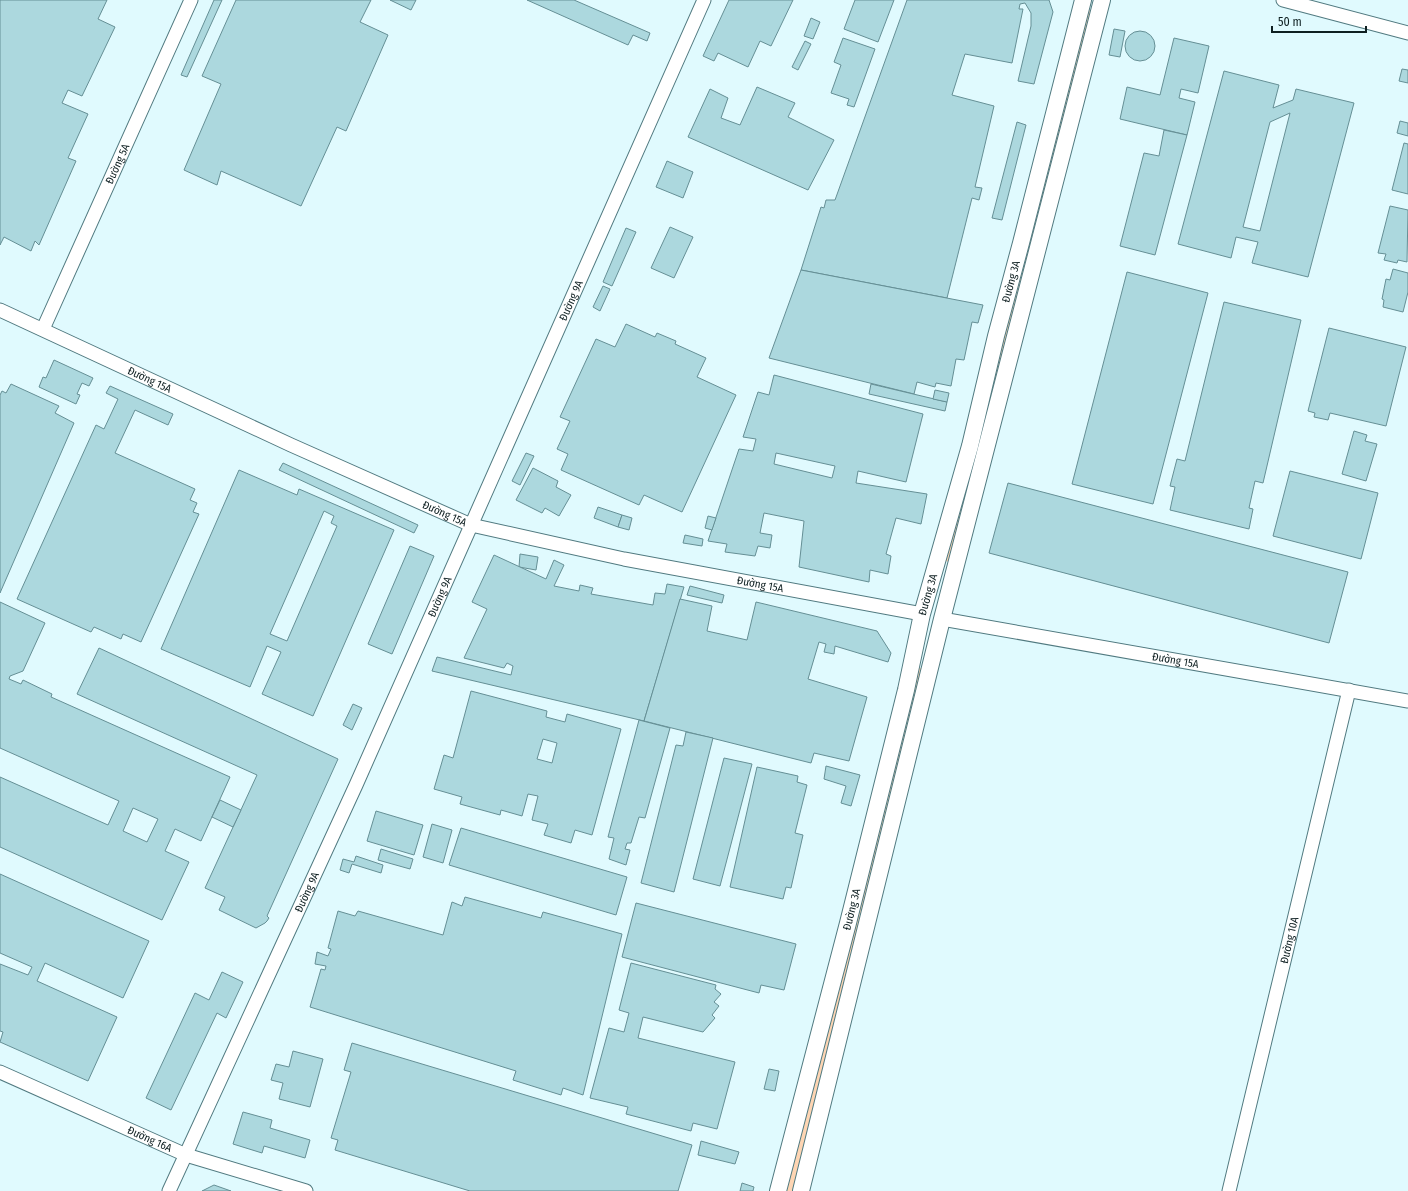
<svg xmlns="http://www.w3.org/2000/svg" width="1408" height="1191" viewBox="0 0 1408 1191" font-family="'Fira Sans Condensed',sans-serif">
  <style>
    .green { fill: #fed5b3 }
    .building { fill: #acd8de; stroke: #658f95; fill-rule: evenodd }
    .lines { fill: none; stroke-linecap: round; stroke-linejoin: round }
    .minor-casing { stroke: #517a80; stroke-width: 15 }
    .tertiary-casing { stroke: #517a80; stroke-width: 18 }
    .minor { stroke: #fff; stroke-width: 13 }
    .tertiary { stroke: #fff; stroke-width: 16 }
    .labels { text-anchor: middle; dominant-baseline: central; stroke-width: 3; stroke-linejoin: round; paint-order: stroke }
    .street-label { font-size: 11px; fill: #0e1f21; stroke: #e0fafe }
  </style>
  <rect width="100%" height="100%" fill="#e0fafe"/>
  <g class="green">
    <path d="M 1088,10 L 1092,11 L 950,562 L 945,561 Z"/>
    <path d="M 918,667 L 923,669 L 794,1191 L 786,1191 Z"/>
  </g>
  <g class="building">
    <path d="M 0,0 L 107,0 L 98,19 L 115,27 L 82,96 L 68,90 L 62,103 L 88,114 L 68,158 L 76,161 L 39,245 L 35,241 L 31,251 L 4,237 L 0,245 Z"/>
    <path d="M 214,0 L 222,0 L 187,77 L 181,75 Z"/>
    <path d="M 236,0 L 371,0 L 360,22 L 388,35 L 346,131 L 337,127 L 301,206 L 221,171 L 217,185 L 184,170 L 221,84 L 202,76 Z"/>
    <path d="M 390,0 L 416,0 L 411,10 Z"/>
    <path d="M 527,0 L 574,0 L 650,33 L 647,41 L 633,35 L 628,45 Z"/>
    <path d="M 729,0 L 793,0 L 771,46 L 760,41 L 748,67 L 718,53 L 714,61 L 703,56 Z"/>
    <path d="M 855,0 L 894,0 L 878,42 L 844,29 Z"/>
    <path d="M 907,0 L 1049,0 L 1053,12 L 1034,84 L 1018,81 L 1031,26 L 1031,13 L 1025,3 L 1020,4 L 1019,9 L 1023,9 L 1012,63 L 965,54 L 952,95 L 994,106 L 975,187 L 982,188 L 979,200 L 972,198 L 947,298 L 801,270 L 821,207 L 824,208 L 826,200 L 835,200 Z"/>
    <path d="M 811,18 L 820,22 L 813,39 L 804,36 Z"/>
    <path d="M 1114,29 L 1125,31 L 1120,57 L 1109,55 Z"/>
    <circle cx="1140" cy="46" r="15"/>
    <path d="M 843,38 L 875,49 L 854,107 L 847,105 L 849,99 L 831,93 L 841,65 L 834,62 Z"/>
    <path d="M 1174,38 L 1209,46 L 1198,93 L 1181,89 L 1179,98 L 1195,102 L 1187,135 L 1120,119 L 1127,87 L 1160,95 Z"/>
    <path d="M 805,41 L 811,44 L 798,70 L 792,67 Z"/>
    <path d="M 1402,69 L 1408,70 L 1408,83 L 1399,81 Z"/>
    <path d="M 1224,71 L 1279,85 L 1273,108 L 1293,100 L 1296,89 L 1354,103 L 1308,277 L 1252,263 L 1258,242 L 1236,237 L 1231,258 L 1178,244 ZM 1290,113 L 1260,231 L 1243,227 L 1270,122 Z"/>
    <path d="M 757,87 L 795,103 L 788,117 L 834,140 L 808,190 L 688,137 L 710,89 L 728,98 L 721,118 L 740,125 Z"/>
    <path d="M 1400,121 L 1408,123 L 1408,136 L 1397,133 Z"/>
    <path d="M 1017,122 L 1026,125 L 1002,220 L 992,218 Z"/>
    <path d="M 1164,130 L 1187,135 L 1155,255 L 1120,246 L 1144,153 L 1159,156 Z"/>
    <path d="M 1404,143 L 1408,144 L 1408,194 L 1392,190 Z"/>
    <path d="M 667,161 L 693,172 L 683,198 L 656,187 Z"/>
    <path d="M 1390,206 L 1408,210 L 1407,262 L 1398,260 L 1397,263 L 1384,260 L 1386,254 L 1378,253 Z"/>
    <path d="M 670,227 L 693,237 L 674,278 L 651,268 Z"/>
    <path d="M 626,228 L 636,232 L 612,286 L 603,282 Z"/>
    <path d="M 1393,269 L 1408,273 L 1408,292 L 1403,312 L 1383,307 L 1384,300 L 1382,299 L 1386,279 L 1390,280 Z"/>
    <path d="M 801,270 L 983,305 L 978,323 L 972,322 L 964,360 L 956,359 L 951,386 L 936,383 L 935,387 L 917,382 L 914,394 L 769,358 Z"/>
    <path d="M 1127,272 L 1208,293 L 1153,504 L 1072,484 Z"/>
    <path d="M 603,286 L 610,289 L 600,311 L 593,307 Z"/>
    <path d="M 1224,302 L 1301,320 L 1263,483 L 1255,481 L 1249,508 L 1253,509 L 1249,529 L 1170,510 L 1175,487 L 1170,486 L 1177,459 L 1185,461 Z"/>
    <path d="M 626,324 L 655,337 L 657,333 L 676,341 L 675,344 L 706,358 L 697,377 L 736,395 L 682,512 L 644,495 L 639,505 L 561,470 L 568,454 L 557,449 L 570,421 L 560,417 L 596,339 L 615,347 Z"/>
    <path d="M 1329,328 L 1406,347 L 1386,426 L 1330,413 L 1328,420 L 1314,417 L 1315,413 L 1308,411 Z"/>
    <path d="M 54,360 L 93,378 L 89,386 L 82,383 L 77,394 L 80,395 L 76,404 L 39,387 L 43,377 L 46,378 Z"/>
    <path d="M 774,375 L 923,414 L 906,482 L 858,471 L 856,483 L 927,494 L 921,524 L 896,518 L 886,554 L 891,556 L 888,574 L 870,570 L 869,582 L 799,567 L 804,521 L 764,513 L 760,533 L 772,535 L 770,548 L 758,546 L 755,556 L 725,552 L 727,544 L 708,541 L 739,449 L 753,451 L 756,439 L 743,437 L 758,392 L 769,395 ZM 776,453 L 835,466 L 832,478 L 774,464 Z"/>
    <path d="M 11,384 L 59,406 L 55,413 L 74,423 L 0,593 L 0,395 L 2,391 L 6,393 Z"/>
    <path d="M 871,384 L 947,402 L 945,411 L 869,394 Z"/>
    <path d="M 110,386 L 173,414 L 168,425 L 135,410 L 115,453 L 195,489 L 190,500 L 197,503 L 193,512 L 199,514 L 141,642 L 123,634 L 121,639 L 94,627 L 91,632 L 17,599 L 96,425 L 104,429 L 118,399 L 106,393 Z"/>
    <path d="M 935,390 L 949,393 L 947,402 L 933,399 Z"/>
    <path d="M 1354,431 L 1367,435 L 1365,441 L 1377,444 L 1366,481 L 1342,474 Z"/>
    <path d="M 526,453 L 534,456 L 520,485 L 512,481 Z"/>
    <path d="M 283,463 L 418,525 L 414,533 L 279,470 Z"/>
    <path d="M 533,468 L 558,481 L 556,487 L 571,495 L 559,516 L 545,508 L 542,513 L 516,500 Z"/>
    <path d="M 239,470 L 297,495 L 299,489 L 394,530 L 313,716 L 262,694 L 281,652 L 267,646 L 250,687 L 161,649 ZM 324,511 L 334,516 L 331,523 L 337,526 L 287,641 L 270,634 Z"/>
    <path d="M 1290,471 L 1378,493 L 1361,559 L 1273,536 Z"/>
    <path d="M 1008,483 L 1348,572 L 1329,643 L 989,553 Z"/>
    <path d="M 598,507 L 622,515 L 618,527 L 594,518 Z"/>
    <path d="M 622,515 L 632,518 L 629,530 L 618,527 Z"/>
    <path d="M 708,516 L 716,518 L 712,530 L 705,528 Z"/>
    <path d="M 685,535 L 703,539 L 702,546 L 683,543 Z"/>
    <path d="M 410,546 L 434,556 L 392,654 L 368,644 Z"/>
    <path d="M 520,554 L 538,557 L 536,570 L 519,567 Z"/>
    <path d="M 494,555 L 546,579 L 554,560 L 564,565 L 554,586 L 579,591 L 580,585 L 593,588 L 591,594 L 653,605 L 655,593 L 665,594 L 667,584 L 684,587 L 644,721 L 432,671 L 437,657 L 511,675 L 513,666 L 507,663 L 504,668 L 464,658 L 487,609 L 472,602 Z"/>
    <path d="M 690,586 L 724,595 L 722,603 L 687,595 Z"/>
    <path d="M 680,599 L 712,606 L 707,631 L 747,640 L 756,602 L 877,631 L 891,653 L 888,662 L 835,646 L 834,654 L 824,652 L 826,644 L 819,642 L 808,679 L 867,697 L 849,761 L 814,753 L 811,763 L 644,721 Z"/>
    <path d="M 0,602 L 45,623 L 23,671 L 10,676 L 9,679 L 21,684 L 23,680 L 52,694 L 51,697 L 230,777 L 201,841 L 175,829 L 165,851 L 189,862 L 162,920 L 0,847 L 0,777 L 108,825 L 119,801 L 0,748 ZM 133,808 L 158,819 L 147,842 L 123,831 Z"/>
    <path d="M 99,648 L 338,759 L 267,916 L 269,918 L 267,921 L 265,923 L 256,928 L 219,910 L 225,897 L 205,888 L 257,775 L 77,694 Z"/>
    <path d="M 471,691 L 547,711 L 546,717 L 565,722 L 567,714 L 621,729 L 592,835 L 575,830 L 571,843 L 544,835 L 548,824 L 532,820 L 538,796 L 528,794 L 522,816 L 501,810 L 500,815 L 460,804 L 462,797 L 434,789 L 444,755 L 453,758 ZM 543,739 L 557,743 L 552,763 L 537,759 Z"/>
    <path d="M 353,704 L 362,708 L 352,730 L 343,725 Z"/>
    <path d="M 639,720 L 670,728 L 645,818 L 639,817 L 631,843 L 627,843 L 625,849 L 630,850 L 626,865 L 609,859 L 614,838 L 608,837 Z"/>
    <path d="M 686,732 L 713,738 L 674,892 L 641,883 L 676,745 L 683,746 Z"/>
    <path d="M 724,758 L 752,764 L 720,886 L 693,879 Z"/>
    <path d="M 826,766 L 860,775 L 851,806 L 841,803 L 846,786 L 824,779 Z"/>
    <path d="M 757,767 L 798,776 L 797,782 L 807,785 L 795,833 L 803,835 L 791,888 L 786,887 L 783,899 L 730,887 Z"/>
    <path d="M 220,800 L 241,810 L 233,827 L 212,817 Z"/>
    <path d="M 376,811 L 423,825 L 414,855 L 367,841 Z"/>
    <path d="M 432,824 L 452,830 L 443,863 L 423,857 Z"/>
    <path d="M 461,828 L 627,877 L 616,915 L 449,865 Z"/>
    <path d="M 381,849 L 413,859 L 410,869 L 378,860 Z"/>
    <path d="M 356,856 L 383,865 L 381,873 L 352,864 L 349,873 L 340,870 L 343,859 L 354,862 Z"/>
    <path d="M 0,874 L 149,941 L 123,998 L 45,963 L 37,981 L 117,1017 L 88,1081 L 0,1042 L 3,1032 L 0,1031 L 0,964 L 28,975 L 32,967 L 0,953 Z"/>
    <path d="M 465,897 L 541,918 L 543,912 L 622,934 L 583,1095 L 563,1088 L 561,1095 L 513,1080 L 516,1071 L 310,1007 L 321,969 L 325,970 L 326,966 L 315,964 L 317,952 L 328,956 L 331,949 L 328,948 L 338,911 L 355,916 L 358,911 L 443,935 L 452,902 L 462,906 Z"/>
    <path d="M 636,903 L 796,944 L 784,990 L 761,985 L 759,993 L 622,957 Z"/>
    <path d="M 631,963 L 716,985 L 715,989 L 721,994 L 714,1002 L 719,1006 L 712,1015 L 715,1018 L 703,1032 L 643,1017 L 638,1038 L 735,1062 L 717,1129 L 693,1123 L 691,1131 L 626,1114 L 628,1107 L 590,1098 L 609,1028 L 624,1032 L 629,1013 L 619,1010 Z"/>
    <path d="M 222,972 L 243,982 L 226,1018 L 217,1013 L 171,1110 L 146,1098 L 195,993 L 209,1000 Z"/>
    <path d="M 352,1043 L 692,1145 L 678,1191 L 470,1191 L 335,1150 L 338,1140 L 331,1138 L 351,1072 L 344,1070 Z"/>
    <path d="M 293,1051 L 323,1059 L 310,1107 L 279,1099 L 283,1083 L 271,1080 L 276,1064 L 289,1067 Z"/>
    <path d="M 769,1069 L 779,1071 L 775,1091 L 764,1089 Z"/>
    <path d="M 243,1112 L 272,1120 L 270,1128 L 310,1140 L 305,1158 L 264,1146 L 262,1153 L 233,1144 Z"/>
    <path d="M 701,1141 L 739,1152 L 735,1164 L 698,1155 Z"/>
    <path d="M 742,1183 L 754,1187 L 753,1191 L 740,1191 Z"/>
    <path d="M 214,1185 L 231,1191 L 202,1191 Z"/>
  </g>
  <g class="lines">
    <defs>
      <g id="minor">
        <path d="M 1283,0 L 1408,33"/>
        <path id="s1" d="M 0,310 L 291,445 L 471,525 L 624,559 L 922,614"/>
        <path id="s2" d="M 43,329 L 191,0"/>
        <path id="s3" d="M 942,619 L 1408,701"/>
        <path id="s4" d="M 0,1072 L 186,1155 L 306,1191"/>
        <path id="s5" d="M 169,1191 L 356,785 L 704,0"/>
        <path id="s6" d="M 1229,1191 L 1349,690"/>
      </g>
      <g id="tertiary">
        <path id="s7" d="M 778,1191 L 848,923 L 906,690 L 922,614 L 970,446 L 996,336 L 1021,243 L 1083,0"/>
        <path d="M 801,1191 L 942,619 L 1102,0"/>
      </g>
    </defs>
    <use href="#minor" class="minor-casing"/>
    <use href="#tertiary" class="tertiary-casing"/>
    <use href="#minor" class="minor"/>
    <use href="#tertiary" class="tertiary"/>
  </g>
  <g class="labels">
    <g class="street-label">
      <text stroke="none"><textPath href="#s2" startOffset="181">Đường 5A</textPath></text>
      <text stroke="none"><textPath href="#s7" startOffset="939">Đường 3A</textPath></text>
      <text stroke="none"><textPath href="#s5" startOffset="977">Đường 9A</textPath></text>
      <text stroke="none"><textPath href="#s1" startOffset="165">Đường 15A</textPath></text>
      <text stroke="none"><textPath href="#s1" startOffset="489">Đường 15A</textPath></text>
      <text stroke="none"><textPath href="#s1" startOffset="813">Đường 15A</textPath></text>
      <text stroke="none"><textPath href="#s7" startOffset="615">Đường 3A</textPath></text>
      <text stroke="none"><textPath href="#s5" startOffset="653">Đường 9A</textPath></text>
      <text stroke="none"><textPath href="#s3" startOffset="237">Đường 15A</textPath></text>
      <text stroke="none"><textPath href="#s5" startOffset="329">Đường 9A</textPath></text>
      <text stroke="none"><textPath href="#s7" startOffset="291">Đường 3A</textPath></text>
      <text stroke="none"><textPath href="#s6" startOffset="258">Đường 10A</textPath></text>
      <text stroke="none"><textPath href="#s4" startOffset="164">Đường 16A</textPath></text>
    </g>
  </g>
  <path d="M1272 26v6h94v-6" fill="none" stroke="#0e1f21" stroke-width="2"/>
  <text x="1278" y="26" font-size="12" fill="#0e1f21" stroke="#e0fafe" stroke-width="3" paint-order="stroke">50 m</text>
</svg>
